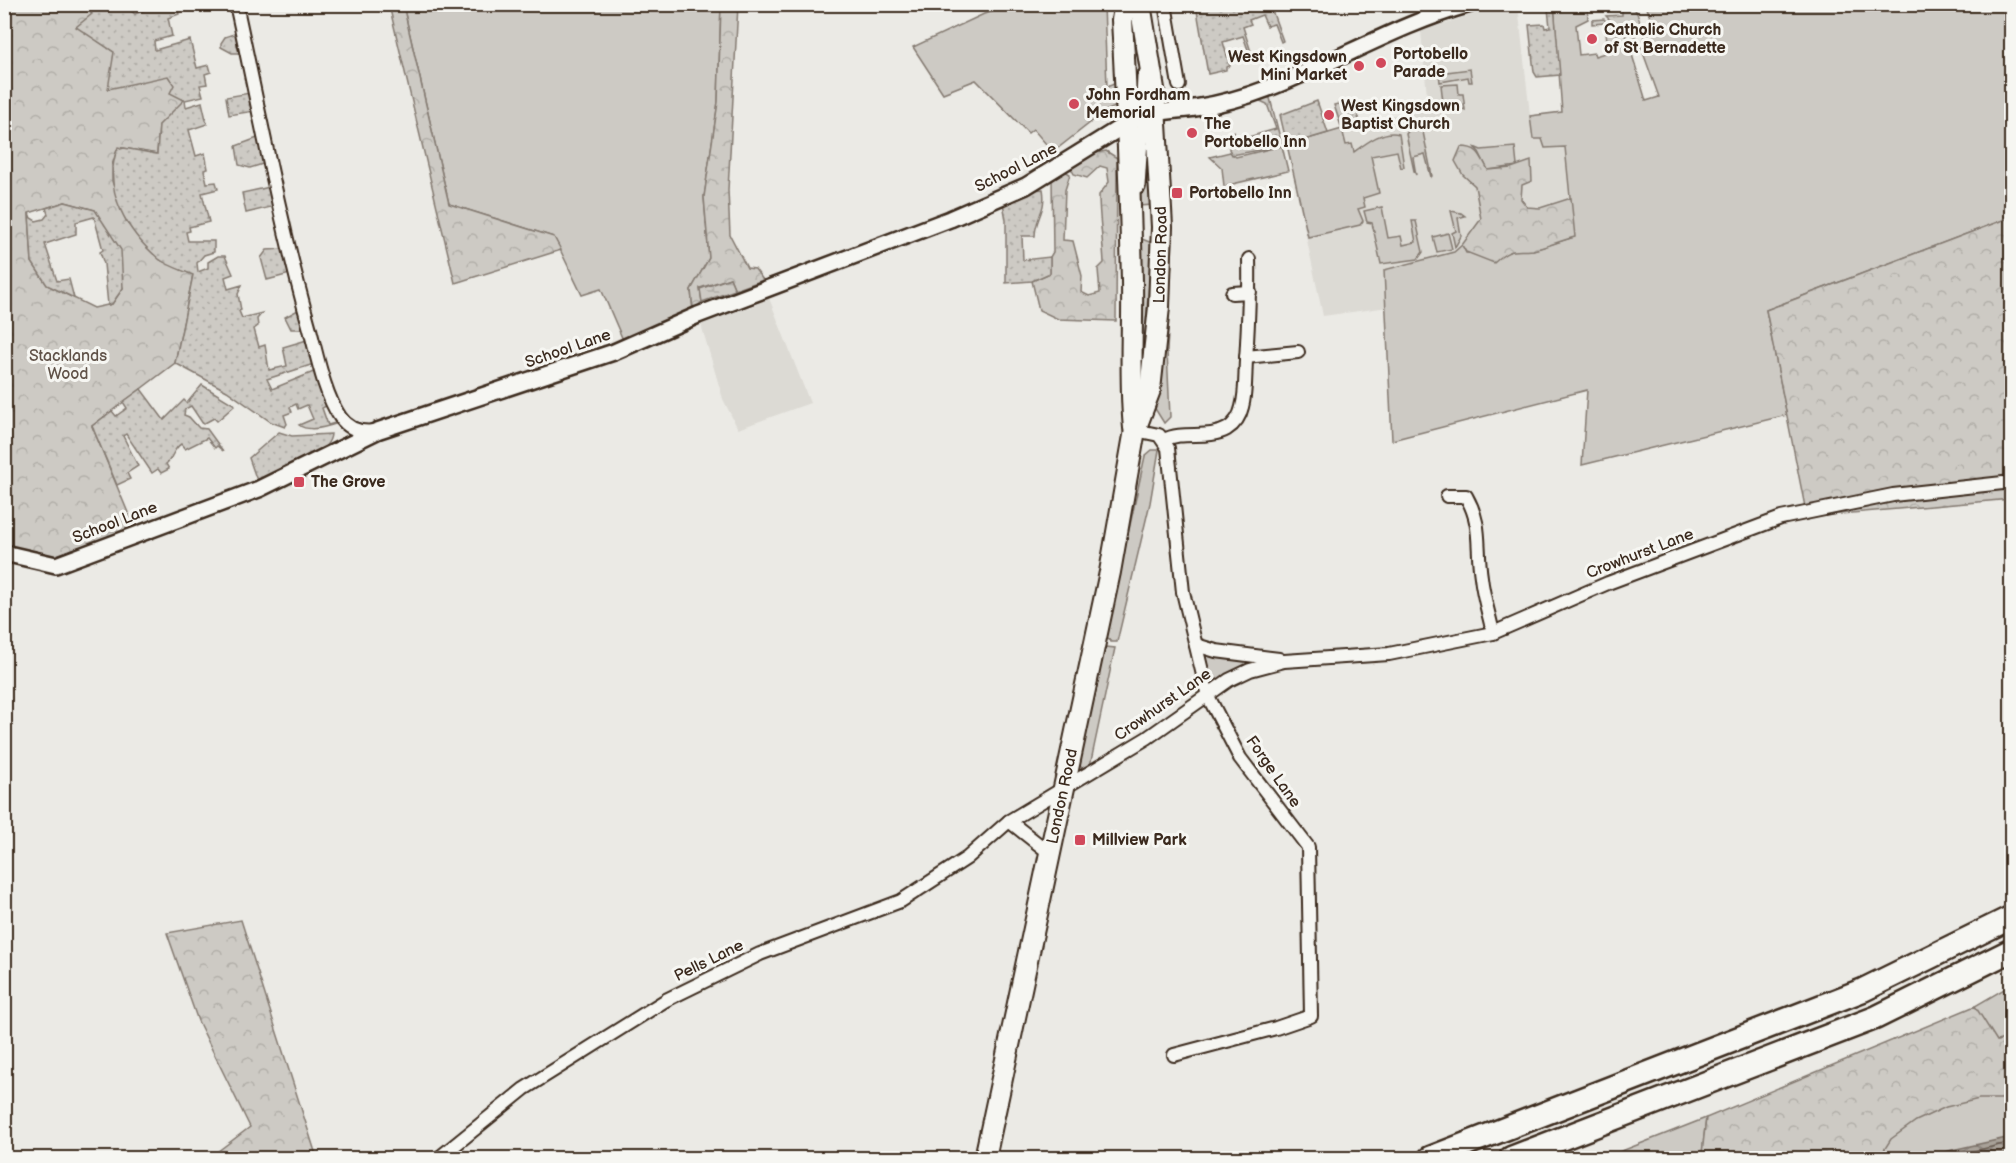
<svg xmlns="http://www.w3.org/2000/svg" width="2016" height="1163" viewBox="0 0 2016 1163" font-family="'Balsamiq Sans',sans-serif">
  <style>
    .built { fill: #dcdad4 }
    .green { fill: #cdcac4; stroke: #847a71; stroke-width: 1.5 }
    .forest { fill: url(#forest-crowns); stroke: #847a71; stroke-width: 1.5; fill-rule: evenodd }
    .wetland { fill: url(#wetland-marsh); stroke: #847a71; stroke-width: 1.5 }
    .garden { fill: url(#garden-dots); stroke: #847a71; stroke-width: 1.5 }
    .water { fill: url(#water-waves); stroke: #7c7167; stroke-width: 1.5 }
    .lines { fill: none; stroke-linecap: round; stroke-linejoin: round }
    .shore { stroke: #675a4f; stroke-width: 1.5 }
    .minor-casing { stroke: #3b2a1e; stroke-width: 16 }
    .tertiary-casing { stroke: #3b2a1e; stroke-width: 20 }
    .primary-casing { stroke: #3b2a1e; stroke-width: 24 }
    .motorway-casing { stroke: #3b2a1e; stroke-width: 27 }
    .minor { stroke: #f6f6f2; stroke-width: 12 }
    .tertiary { stroke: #f6f6f2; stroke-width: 15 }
    .primary { stroke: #f6f6f2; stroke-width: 20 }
    .motorway { stroke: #f6f6f2; stroke-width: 22 }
    .poi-dot { fill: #d1495b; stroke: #f6f6f2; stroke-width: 2 }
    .labels { text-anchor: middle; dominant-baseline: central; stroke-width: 6; stroke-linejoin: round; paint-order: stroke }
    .poi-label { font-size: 16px; font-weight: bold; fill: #3b2a1e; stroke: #f6f6f2; text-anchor: start }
    .street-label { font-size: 16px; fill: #3b2a1e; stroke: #f6f6f2 }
    .park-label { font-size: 16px; fill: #605248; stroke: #f6f6f2 }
  </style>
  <defs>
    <pattern id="forest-crowns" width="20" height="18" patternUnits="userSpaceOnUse" patternTransform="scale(1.5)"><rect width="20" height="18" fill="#cdcac4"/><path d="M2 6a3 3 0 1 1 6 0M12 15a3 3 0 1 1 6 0" fill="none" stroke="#b1aea8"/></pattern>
    <pattern id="wetland-marsh" width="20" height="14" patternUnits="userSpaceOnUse" patternTransform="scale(1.5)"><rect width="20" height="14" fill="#cdcac4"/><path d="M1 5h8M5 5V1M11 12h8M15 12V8" fill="none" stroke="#b1aea8"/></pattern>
    <pattern id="garden-dots" width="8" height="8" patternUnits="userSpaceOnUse" patternTransform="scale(1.5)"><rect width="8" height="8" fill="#cdcac4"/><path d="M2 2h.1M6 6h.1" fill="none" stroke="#b1aea8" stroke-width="1.8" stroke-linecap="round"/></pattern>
    <pattern id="water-waves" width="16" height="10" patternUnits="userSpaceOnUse" patternTransform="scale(1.5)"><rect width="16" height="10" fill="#a8a198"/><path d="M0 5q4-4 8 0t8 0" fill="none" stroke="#8a837b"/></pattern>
  </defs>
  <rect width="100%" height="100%" fill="#ebeae5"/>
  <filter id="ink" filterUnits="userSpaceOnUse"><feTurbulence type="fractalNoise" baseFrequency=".0167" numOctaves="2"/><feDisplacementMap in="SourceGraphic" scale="12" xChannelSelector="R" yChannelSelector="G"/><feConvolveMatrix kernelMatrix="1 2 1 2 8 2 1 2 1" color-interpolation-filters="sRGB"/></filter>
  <g filter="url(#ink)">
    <g class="built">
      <path d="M 1501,5 L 1518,5 L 1530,115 L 1565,146 L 1573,221 L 1392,440 L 1388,307 L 1323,316 L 1293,174 L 1321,167 L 1346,145 L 1342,129 L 1428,106 L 1421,31 Z"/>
      <path d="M 769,298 L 810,403 L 738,429 L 723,399 L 700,321 L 751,307 Z"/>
    </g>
    <g class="green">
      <path d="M 403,5 L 721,5 L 718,102 L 704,197 L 709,258 L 691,290 L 693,310 L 623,340 L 601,289 L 582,295 L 554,237 L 449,204 Z"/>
      <path d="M 1015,5 L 1104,5 L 1107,87 L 1114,84 L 1115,67 L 1121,80 L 1119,101 L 1115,107 L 1104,112 L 1053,152 L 1033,129 L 1028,133 L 976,80 L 943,93 L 913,47 L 984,14 Z"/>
      <path d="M 1554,5 L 1587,5 L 1588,19 L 1576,25 L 1579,55 L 1594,53 L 1595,56 L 1608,52 L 1605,23 L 1592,24 L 1592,20 L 1604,19 L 1630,48 L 1646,101 L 1659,97 L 1641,47 L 1651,20 L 1646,5 L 2011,5 L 2011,217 L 1766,310 L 1787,415 L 1582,465 L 1587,390 L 1392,440 L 1384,270 L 1454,252 L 1462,245 L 1466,253 L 1503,254 L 1519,248 L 1533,250 L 1574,237 L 1565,147 L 1545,148 L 1542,139 L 1533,139 L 1530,116 L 1562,112 Z"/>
      <path d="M 1622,5 L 1632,5 C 1641,17 1645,32 1630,41 L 1606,16 L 1622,15 Z"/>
      <path d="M 1470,69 L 1472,82 L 1469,82 L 1468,77 L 1440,82 L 1439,73 Z"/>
      <path d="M 1458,84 L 1459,94 L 1463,94 L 1465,110 L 1443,102 L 1441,85 Z"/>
      <path d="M 1422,127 L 1432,176 L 1431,177 L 1425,154 L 1413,157 L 1416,175 L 1414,171 L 1406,134 L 1409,130 Z"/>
      <path d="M 1342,129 L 1346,145 L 1352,144 L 1354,152 C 1366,143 1384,129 1399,134 L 1404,167 L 1401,168 L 1397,151 L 1371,156 L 1379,193 L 1363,198 L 1365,207 L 1358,209 L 1363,221 L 1360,225 L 1308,237 L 1287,145 Z"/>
      <path d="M 1149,138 L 1154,205 L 1138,206 L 1143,153 Z"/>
      <path d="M 1282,146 L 1288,171 L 1224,186 L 1222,168 L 1210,157 L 1230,152 L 1236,157 Z"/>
      <path d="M 1474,147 L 1481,150 L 1515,147 L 1517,166 L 1488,170 L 1479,152 Z"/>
      <path d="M 1382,207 L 1388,238 L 1401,236 L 1403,245 L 1416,242 L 1412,221 L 1416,221 L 1423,252 L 1418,259 L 1381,264 L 1372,223 L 1367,222 L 1364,211 Z"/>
      <path d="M 1451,211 L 1461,213 L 1465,216 L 1458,218 L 1461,236 L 1455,247 L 1452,233 L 1456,231 Z"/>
      <path d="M 1448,233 L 1452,249 L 1437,252 L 1433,237 Z"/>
      <path d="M 1137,237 L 1152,243 L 1143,362 Z"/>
      <path d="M 1173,240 L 1167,351 L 1170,417 L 1164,423 L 1154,407 L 1170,242 Z"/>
      <path d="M 1152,450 L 1159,450 L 1150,503 L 1117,642 L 1111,642 L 1106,636 L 1145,456 Z"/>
      <path d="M 1106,647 L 1115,648 L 1090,766 L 1082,768 L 1079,765 L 1102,654 Z"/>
      <path d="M 1206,652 L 1262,662 L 1213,686 L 1209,681 L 1203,657 Z"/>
      <path d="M 2011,985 L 2011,1158 L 1780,1158 L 1975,1006 Z"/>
      <path d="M 1706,1118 L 1702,1154 L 1704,1158 L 1604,1158 Z"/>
    </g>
    <g class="forest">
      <path d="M 5,5 L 89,5 L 98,41 L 114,52 L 113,63 L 168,76 L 185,100 L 159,125 L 157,154 L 118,147 L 112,165 L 112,181 L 127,223 L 160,260 L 193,275 L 175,363 L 92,426 L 136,532 L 58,558 L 5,547 ZM 65,202 L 95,210 L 123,288 L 112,304 L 94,308 L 47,285 L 32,262 L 29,213 Z"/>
      <path d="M 389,5 L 403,5 L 449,204 L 554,237 L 561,250 L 455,283 Z"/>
      <path d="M 721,5 L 738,5 L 728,190 L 730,235 L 747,268 L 755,269 L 763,280 L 735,290 L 730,278 L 700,288 L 702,302 L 693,310 L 691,290 L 709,258 L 704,197 L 718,102 Z"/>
      <path d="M 1461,147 C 1479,147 1480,155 1488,170 L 1511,168 L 1531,161 L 1532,181 L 1522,185 L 1521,199 L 1527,207 L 1540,208 L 1571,198 L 1575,237 C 1562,240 1543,248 1533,250 C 1513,252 1511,247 1494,263 L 1466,252 L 1462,245 L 1481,219 L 1475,186 L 1463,175 L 1455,161 Z"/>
      <path d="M 1106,151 L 1117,158 L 1116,321 L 1058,319 L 1039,310 L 1032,281 L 1050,273 L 1050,257 L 1053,252 L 1052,176 L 1065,171 L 1070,174 L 1065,190 L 1063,240 L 1073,241 L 1082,276 L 1081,292 L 1089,296 L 1100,293 L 1098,269 L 1104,263 C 1103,240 1099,218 1099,195 L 1109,182 L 1107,168 L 1100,166 L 1087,178 L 1074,174 L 1070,166 L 1091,154 Z"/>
      <path d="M 2011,217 L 2011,499 L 1807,517 L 1766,310 Z"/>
      <path d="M 241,920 L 317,1158 L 209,1158 L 250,1127 L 198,1021 L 167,933 Z"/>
      <path d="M 1975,1006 L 1997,1041 L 2011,1037 L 2011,1099 L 1979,1099 L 1946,1107 L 1916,1121 L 1891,1139 L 1879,1158 L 1704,1158 L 1702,1154 L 1706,1118 Z"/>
    </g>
    <path class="wetland" d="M 730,278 L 735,290 L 702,302 L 700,289 Z"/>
    <g class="garden">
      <path d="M 89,5 L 128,5 L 130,10 L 135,14 L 157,5 L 177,5 L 179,14 L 168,18 L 172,36 L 154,41 L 155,50 L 190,40 L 197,68 L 209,65 L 211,72 L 205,74 L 207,84 L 200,85 L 203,96 L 185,100 L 186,107 L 202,102 L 207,124 L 189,130 L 196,156 L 205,153 L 208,169 L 204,170 L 207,183 L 216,182 L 218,189 L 202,193 L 209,222 L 189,227 L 190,231 L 186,232 L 188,241 L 214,241 L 214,252 L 204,255 L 197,263 L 198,272 L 208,268 L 208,262 L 218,256 L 225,256 L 233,274 L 225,277 L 228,289 L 242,285 L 238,294 L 241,310 L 239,311 L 242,318 L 262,313 L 257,319 L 258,326 L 254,329 L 259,347 L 265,345 L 269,370 L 287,366 L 283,347 L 307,340 L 314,364 L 267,379 L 272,389 L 316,371 L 328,405 L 322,408 L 328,425 L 335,423 L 334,417 L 338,423 C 327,427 308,432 299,425 L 313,419 L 307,405 L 298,409 L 296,404 L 290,407 L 292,412 L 284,415 L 287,424 L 285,427 L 271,422 L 227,391 L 175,363 L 193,275 C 182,270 168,266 159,259 C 128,233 102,191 117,150 L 124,148 L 157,154 L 159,125 L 184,100 L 170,93 L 174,85 L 168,76 L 108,89 L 114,52 L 76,27 L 92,14 Z"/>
      <path d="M 1196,5 L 1270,5 L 1283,41 L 1281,42 L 1274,24 L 1267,26 L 1262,15 L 1249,20 L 1251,24 L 1243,27 L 1253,58 L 1251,58 L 1243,36 L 1223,42 L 1230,66 L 1226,67 L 1226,70 L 1208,74 Z"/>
      <path d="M 1539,5 L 1554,5 L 1560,75 L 1537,77 L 1534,72 L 1529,25 L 1544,24 L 1545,28 L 1550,27 L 1548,9 L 1541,9 Z"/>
      <path d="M 237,33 L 241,53 L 232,53 L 221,47 L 221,43 L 225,37 Z"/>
      <path d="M 250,93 L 255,111 L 229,115 L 226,97 Z"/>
      <path d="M 1262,97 L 1270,98 L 1282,146 L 1232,155 L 1229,149 L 1230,133 L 1234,132 L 1237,144 L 1241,146 L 1246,142 L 1245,138 L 1276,129 L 1267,104 L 1256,99 Z"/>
      <path d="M 1354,100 L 1360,124 L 1342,129 L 1334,105 Z"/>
      <path d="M 1317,101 L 1328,133 L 1287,145 L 1280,115 Z"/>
      <path d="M 260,137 L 266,163 L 250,168 L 239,165 L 236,146 Z"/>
      <path d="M 270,187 L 275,206 L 246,213 L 242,193 Z"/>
      <path d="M 1043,189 C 1047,211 1035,218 1035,236 L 1022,236 L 1023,260 L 1050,257 L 1050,273 L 1032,281 L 1006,283 L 1006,220 L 1003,203 L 1032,190 Z"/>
      <path d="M 65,202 L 95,210 L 121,250 L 123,288 L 112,304 L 108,305 L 104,264 L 100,252 L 103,250 L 94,217 L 76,222 L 76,234 L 45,244 L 57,281 L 69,279 L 74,298 L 47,285 L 32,262 L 29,213 L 31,218 L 36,221 L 44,219 L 48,214 L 46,208 Z"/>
      <path d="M 283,249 L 290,274 L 267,280 L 261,258 L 267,250 Z"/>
      <path d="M 300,309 L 304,329 L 291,329 L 285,317 Z"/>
      <path d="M 202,385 L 235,405 L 217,421 L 214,418 L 203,424 L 191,406 L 185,409 L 184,415 L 189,417 L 199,428 L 207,429 L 223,451 L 217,446 L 215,448 L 207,438 L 185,449 L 181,444 C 173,449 173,458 166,464 L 169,469 L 161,473 L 158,469 L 152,473 L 126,434 L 123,436 L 138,466 L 127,473 L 130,479 L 117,485 L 92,426 L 112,411 L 116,416 L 127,408 L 123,402 L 141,389 L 164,420 L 184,400 L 187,403 Z"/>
      <path d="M 279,432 L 292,436 L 331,434 C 330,456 280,473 262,482 L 256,478 L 249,458 Z"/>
    </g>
    <path class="water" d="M 2011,1137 L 2011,1158 L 1927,1158 L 1952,1150 Z"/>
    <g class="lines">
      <path class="shore" d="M 1945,1158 L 2012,1142"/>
      <defs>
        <g id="minor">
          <path d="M 236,4 C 259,110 279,217 308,322 C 316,350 323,392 340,417 C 349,430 361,433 375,431"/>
          <path d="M 1165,4 L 1179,85"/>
          <path d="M 1232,293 L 1250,292"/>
          <path d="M 1246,357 L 1298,352"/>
          <path d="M 1135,430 L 1159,435 L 1168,448 L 1183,592 L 1208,696 L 1240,758 L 1308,847 L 1311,1016 L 1276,1028 L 1174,1055"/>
          <path d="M 1164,440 C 1183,430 1208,440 1227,429 C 1235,424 1240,416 1242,407 C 1246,393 1245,376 1246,361 C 1248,327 1250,293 1249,259"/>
          <path d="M 1447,496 L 1466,496 C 1483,526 1476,545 1481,577 C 1483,596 1489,614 1493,633"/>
          <path d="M 1196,645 L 1216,651 L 1279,659"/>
          <path d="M 1009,821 L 1051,854"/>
          <path d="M 439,1158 L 524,1089 L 666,1000 L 760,954 L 901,901 L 967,858 L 1009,821 L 1147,738 L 1229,680 L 1250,670 L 1284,661 L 1389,654 L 1493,633 L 1608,583 L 1781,518 L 1893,495 L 2012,482"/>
        </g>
        <g id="tertiary">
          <path d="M 1136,118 L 1144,98 L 1145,77"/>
          <path d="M 1137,186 L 1140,139 L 1150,114"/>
          <path d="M 4,553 L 56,565 L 259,489 L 377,431 L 614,352 L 698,315 L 950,219 L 1026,186 L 1136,118 C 1155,111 1175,111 1195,108 C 1219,104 1243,98 1266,89 C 1335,63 1398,24 1470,4"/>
        </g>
        <g id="primary">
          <path d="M 1125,4 L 1122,20 C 1127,107 1130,194 1132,281 C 1133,330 1129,379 1134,428"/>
          <path id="s1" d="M 985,1158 L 1110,572 L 1135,430 L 1150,390 L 1159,307 L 1162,227 L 1154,89 L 1140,4"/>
        </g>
        <g id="motorway">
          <path d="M 1430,1158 L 1863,990 L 2012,917"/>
          <path d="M 1511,1158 L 1875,1018 L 2012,950"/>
        </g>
      </defs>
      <use href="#minor" class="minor-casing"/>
      <use href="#tertiary" class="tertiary-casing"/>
      <use href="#primary" class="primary-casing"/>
      <use href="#motorway" class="motorway-casing"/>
      <use href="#minor" class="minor"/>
      <use href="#tertiary" class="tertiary"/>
      <use href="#primary" class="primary"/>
      <use href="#motorway" class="motorway"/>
    </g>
  </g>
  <g class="poi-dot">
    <circle cx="1592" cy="39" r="6"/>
    <circle cx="1381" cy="63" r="6"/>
    <circle cx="1359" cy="66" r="6"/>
    <circle cx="1074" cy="104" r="6"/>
    <circle cx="1329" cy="115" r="6"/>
    <circle cx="1192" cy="133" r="6"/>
    <rect x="1171" y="187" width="12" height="12" rx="3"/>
    <rect x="293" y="476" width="12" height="12" rx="3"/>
    <rect x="1074" y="834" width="12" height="12" rx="3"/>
  </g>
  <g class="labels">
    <g class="poi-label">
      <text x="1604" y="30">Catholic Church<tspan x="1604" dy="18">of St Bernadette</tspan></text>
      <text x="1393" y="54">Portobello<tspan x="1393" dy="18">Parade</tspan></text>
      <text x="1347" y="57" text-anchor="end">West Kingsdown<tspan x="1347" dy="18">Mini Market</tspan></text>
      <text x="1086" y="95">John Fordham<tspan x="1086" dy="18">Memorial</tspan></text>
      <text x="1341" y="106">West Kingsdown<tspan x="1341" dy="18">Baptist Church</tspan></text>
      <text x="1204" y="124">The<tspan x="1204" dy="18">Portobello Inn</tspan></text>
      <text x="1189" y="193">Portobello Inn</text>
      <text x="311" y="482">The Grove</text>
      <text x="1092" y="840">Millview Park</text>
    </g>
    <g class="street-label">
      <text transform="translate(1016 168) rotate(-27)">School Lane</text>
      <text stroke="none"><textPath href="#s1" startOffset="922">London Road</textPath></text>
      <text transform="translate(568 349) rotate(-19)">School Lane</text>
      <text transform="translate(115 523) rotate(-21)">School Lane</text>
      <text transform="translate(1640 554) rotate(-21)">Crowhurst Lane</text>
      <text transform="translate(1163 705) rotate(-35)">Crowhurst Lane</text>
      <text transform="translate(1273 772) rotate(55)">Forge Lane</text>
      <text stroke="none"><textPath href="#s1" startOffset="370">London Road</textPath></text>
      <text transform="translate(709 961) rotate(-26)">Pells Lane</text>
    </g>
    <g class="park-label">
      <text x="68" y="356">Stacklands<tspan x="68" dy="18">Wood</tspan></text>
    </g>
  </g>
  <rect width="2016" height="1163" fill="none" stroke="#f6f6f2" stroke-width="24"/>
  <rect x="12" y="12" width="1992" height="1139" fill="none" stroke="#3b2a1e" stroke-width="2" filter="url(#ink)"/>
</svg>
